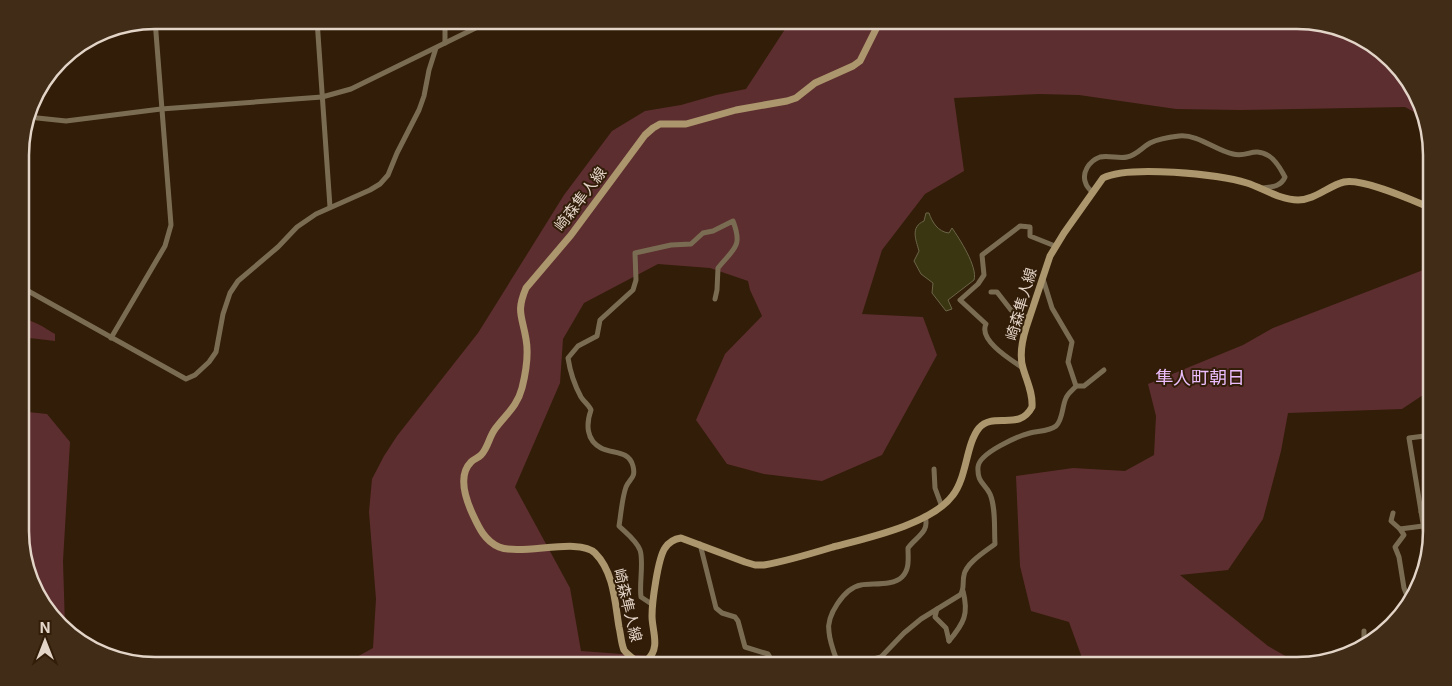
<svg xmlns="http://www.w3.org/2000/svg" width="1452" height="686" viewBox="0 0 1452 686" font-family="Inter,'Noto Sans JP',sans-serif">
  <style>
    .green { fill: #5d2e2f }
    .water { fill: #393611; stroke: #6c6548 }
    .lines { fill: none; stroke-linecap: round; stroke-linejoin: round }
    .minor { stroke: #7a6c53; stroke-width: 5 }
    .secondary { stroke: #ac966d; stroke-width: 7 }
    .labels { text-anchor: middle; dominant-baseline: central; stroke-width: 4; stroke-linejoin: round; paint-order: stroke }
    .street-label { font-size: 15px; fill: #e3d4c8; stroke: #321d08 }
    .quarter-label { font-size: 18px; fill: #ecbdfd; stroke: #321d08 }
    .rim { fill: none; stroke: #e3d4c8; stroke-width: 2.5 }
  </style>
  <rect width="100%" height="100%" fill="#321d08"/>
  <g class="green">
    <path d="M 791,20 L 1298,20 L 1349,30 L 1404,73 L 1423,117 L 1405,107 L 1240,110 L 1176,109 L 1079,95 L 1039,94 L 954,98 L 964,171 L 925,194 L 882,250 L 862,314 L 923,317 L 937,355 L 882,455 L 822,481 L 764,474 L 727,464 L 696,420 L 725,354 L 762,316 L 750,290 L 748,281 L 710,268 L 658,264 L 584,303 L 563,339 L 560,383 L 515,487 L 570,588 L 581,651 L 758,664 L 759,666 L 350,666 L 346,663 L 373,648 L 376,599 L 369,512 L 372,479 L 384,456 L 397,436 L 478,333 L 564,195 L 612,131 L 645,111 L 681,105 L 716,95 L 746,89 Z"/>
    <path d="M 1431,267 L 1432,389 L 1402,409 L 1288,413 L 1281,451 L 1263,519 L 1228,570 L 1180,575 L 1268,646 L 1303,666 L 1085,666 L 1069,622 L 1031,611 L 1020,566 L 1016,476 L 1073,468 L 1125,471 L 1154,455 L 1156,416 L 1148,384 L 1243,345 L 1273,328 Z"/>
    <path d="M 21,319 C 32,319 45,328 55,334 L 55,341 L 21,337 Z"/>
    <path d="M 21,407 L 28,412 L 47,414 L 70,442 L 63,561 L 65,627 L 48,613 L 21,549 Z"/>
  </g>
  <path class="water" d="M 926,213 L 929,213 C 932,222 938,232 949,233 L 952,228 C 959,238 978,267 974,280 L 948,300 L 952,309 L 946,311 L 932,293 L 933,283 L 921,274 L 914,261 L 919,251 C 916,240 910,227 924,221 Z"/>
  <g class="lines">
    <g class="minor">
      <path d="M 317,20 L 330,207"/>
      <path d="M 445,20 L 445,43"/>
      <path d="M 28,117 L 66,121 L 161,109 L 322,97 L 351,89 L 492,20"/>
      <path d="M 1093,193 C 1091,191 1087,187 1086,184 C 1081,173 1089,161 1100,157 C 1109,155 1119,159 1127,157 C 1137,155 1141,148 1150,143 C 1158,139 1170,137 1179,136 C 1198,134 1215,150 1233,154 C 1248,158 1253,146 1269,156 C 1277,161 1281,170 1285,177 C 1281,187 1271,187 1262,188"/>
      <path d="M 21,287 L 186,379 L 195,375 L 209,362 L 216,352 L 223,314 L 230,293 L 238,281 L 278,247 L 297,227 L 316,214 L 370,190 L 380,184 L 388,175 L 397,153 L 419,110 L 424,96 L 429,70 L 436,48"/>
      <path d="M 991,292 L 997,292 L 1011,310 L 1029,318"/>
      <path d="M 111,338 L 165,246 L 171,225 L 155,20"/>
      <path d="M 1023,368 C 1011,360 978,340 986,324 L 960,300 L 978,284 L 984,275 L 982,255 L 1020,226 L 1030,227 L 1030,236 L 1055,246"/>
      <path d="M 1076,386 L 1084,386 L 1104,370"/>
      <path d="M 934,469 L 935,488 L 942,507"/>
      <path d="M 1421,512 L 1432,510"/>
      <path d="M 1393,513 L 1391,521 L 1400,529"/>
      <path d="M 700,544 L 716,608 L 722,613 L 735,617 L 738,621 L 745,647 L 768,654 L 775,666"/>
      <path d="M 1428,554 L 1409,438 L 1432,435"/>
      <path d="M 1412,595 L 1406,593 L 1404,588 L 1399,557 L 1395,547 L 1404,535 L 1400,529 L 1423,526"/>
      <path d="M 653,605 L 641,597 C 639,584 644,561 640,550 C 636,540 626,533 619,526 C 621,514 622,498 626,487 C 630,478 636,478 633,466 C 629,450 612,454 601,448 C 586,440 586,424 591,410 C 589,405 584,402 581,397 C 575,386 570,371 568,358 L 578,346 L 597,336 L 600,320 L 633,290 L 636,280 L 635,253 L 671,245 L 691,244 L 703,233 L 713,231 L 733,221 C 743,247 734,248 718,268 L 717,290 L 715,299"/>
      <path d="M 937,609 L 935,617 L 946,628 L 949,641"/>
      <path d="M 1364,631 L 1364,645"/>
      <path d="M 949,641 C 964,623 969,614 963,591"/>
      <path d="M 1345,652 L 1364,643"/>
      <path d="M 881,657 L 885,666"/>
      <path d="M 1307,659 L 1309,665"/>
      <path d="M 839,666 C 835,655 830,644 829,632 C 826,616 844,588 861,585 C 873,583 893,586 902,577 C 910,569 908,558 908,548 C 917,536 930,532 925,516"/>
      <path d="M 848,666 L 881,657 L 904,633 L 921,619 L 960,595 C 965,589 962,583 964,575 C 966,563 986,551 995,544 C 994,528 996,508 990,494 C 985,483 977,483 978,467 C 979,453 1018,436 1030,433 C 1038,431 1050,431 1056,426 C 1063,420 1062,406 1066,398 C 1068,393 1073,390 1076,386 L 1068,362 L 1072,342 L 1052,308 L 1043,279"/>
      <path d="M 988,666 L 1002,661"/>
    </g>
    <path class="secondary" d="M 885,20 L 878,25 L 860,61 L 853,66 L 815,83 L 796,98 L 787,101 L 736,110 L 686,124 L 660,124 L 653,128 L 645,135 L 571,235 L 526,288 C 516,312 522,315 526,339 C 529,355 526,372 522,388 C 517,407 506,414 495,429 C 489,437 488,448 481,455 C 478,458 474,459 471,462 C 457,476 466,500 473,515 C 479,528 485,541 499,547 C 521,556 579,537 595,553 C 614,572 615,603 619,627 C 621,635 621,643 624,650 C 627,654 631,657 635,660 L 647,660 C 661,648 652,631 652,616 C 652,602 658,558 665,548 C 669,542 674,539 681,538 L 745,562 L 755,565 L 764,565 C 787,561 810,554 833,547 C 867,538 932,524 953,495 C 967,477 966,444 979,428 C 994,411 1019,432 1032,407 C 1033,393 1027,382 1023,368 C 1019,355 1022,341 1026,328 L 1050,256 L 1064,233 L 1103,178 C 1128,165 1219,174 1247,183 C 1263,188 1280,200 1298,200 C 1315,200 1328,186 1344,182 C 1363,178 1412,200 1431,208"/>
  </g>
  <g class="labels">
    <g class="street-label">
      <text transform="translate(580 199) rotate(-53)">崎森隼人線</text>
      <text transform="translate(1021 304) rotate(-74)">崎森隼人線</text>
      <text transform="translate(628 605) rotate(76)">崎森隼人線</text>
    </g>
    <g class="quarter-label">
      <text x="1200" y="377">隼人町朝日</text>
    </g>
  </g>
  <path d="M0 0H1452V686H0ZM155 29H1297A126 126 0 0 1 1423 155V531A126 126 0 0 1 1297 657H155A126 126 0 0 1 29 531V155A126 126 0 0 1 155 29Z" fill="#402c17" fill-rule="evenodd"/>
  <path class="rim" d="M155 29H1297A126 126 0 0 1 1423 155V531A126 126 0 0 1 1297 657H155A126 126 0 0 1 29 531V155A126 126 0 0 1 155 29Z"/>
  <g transform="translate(45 641)" stroke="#321d08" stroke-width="4" paint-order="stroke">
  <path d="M0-4L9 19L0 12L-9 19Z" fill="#e3d4c8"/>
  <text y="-8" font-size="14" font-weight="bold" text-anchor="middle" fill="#e3d4c8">N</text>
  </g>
</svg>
